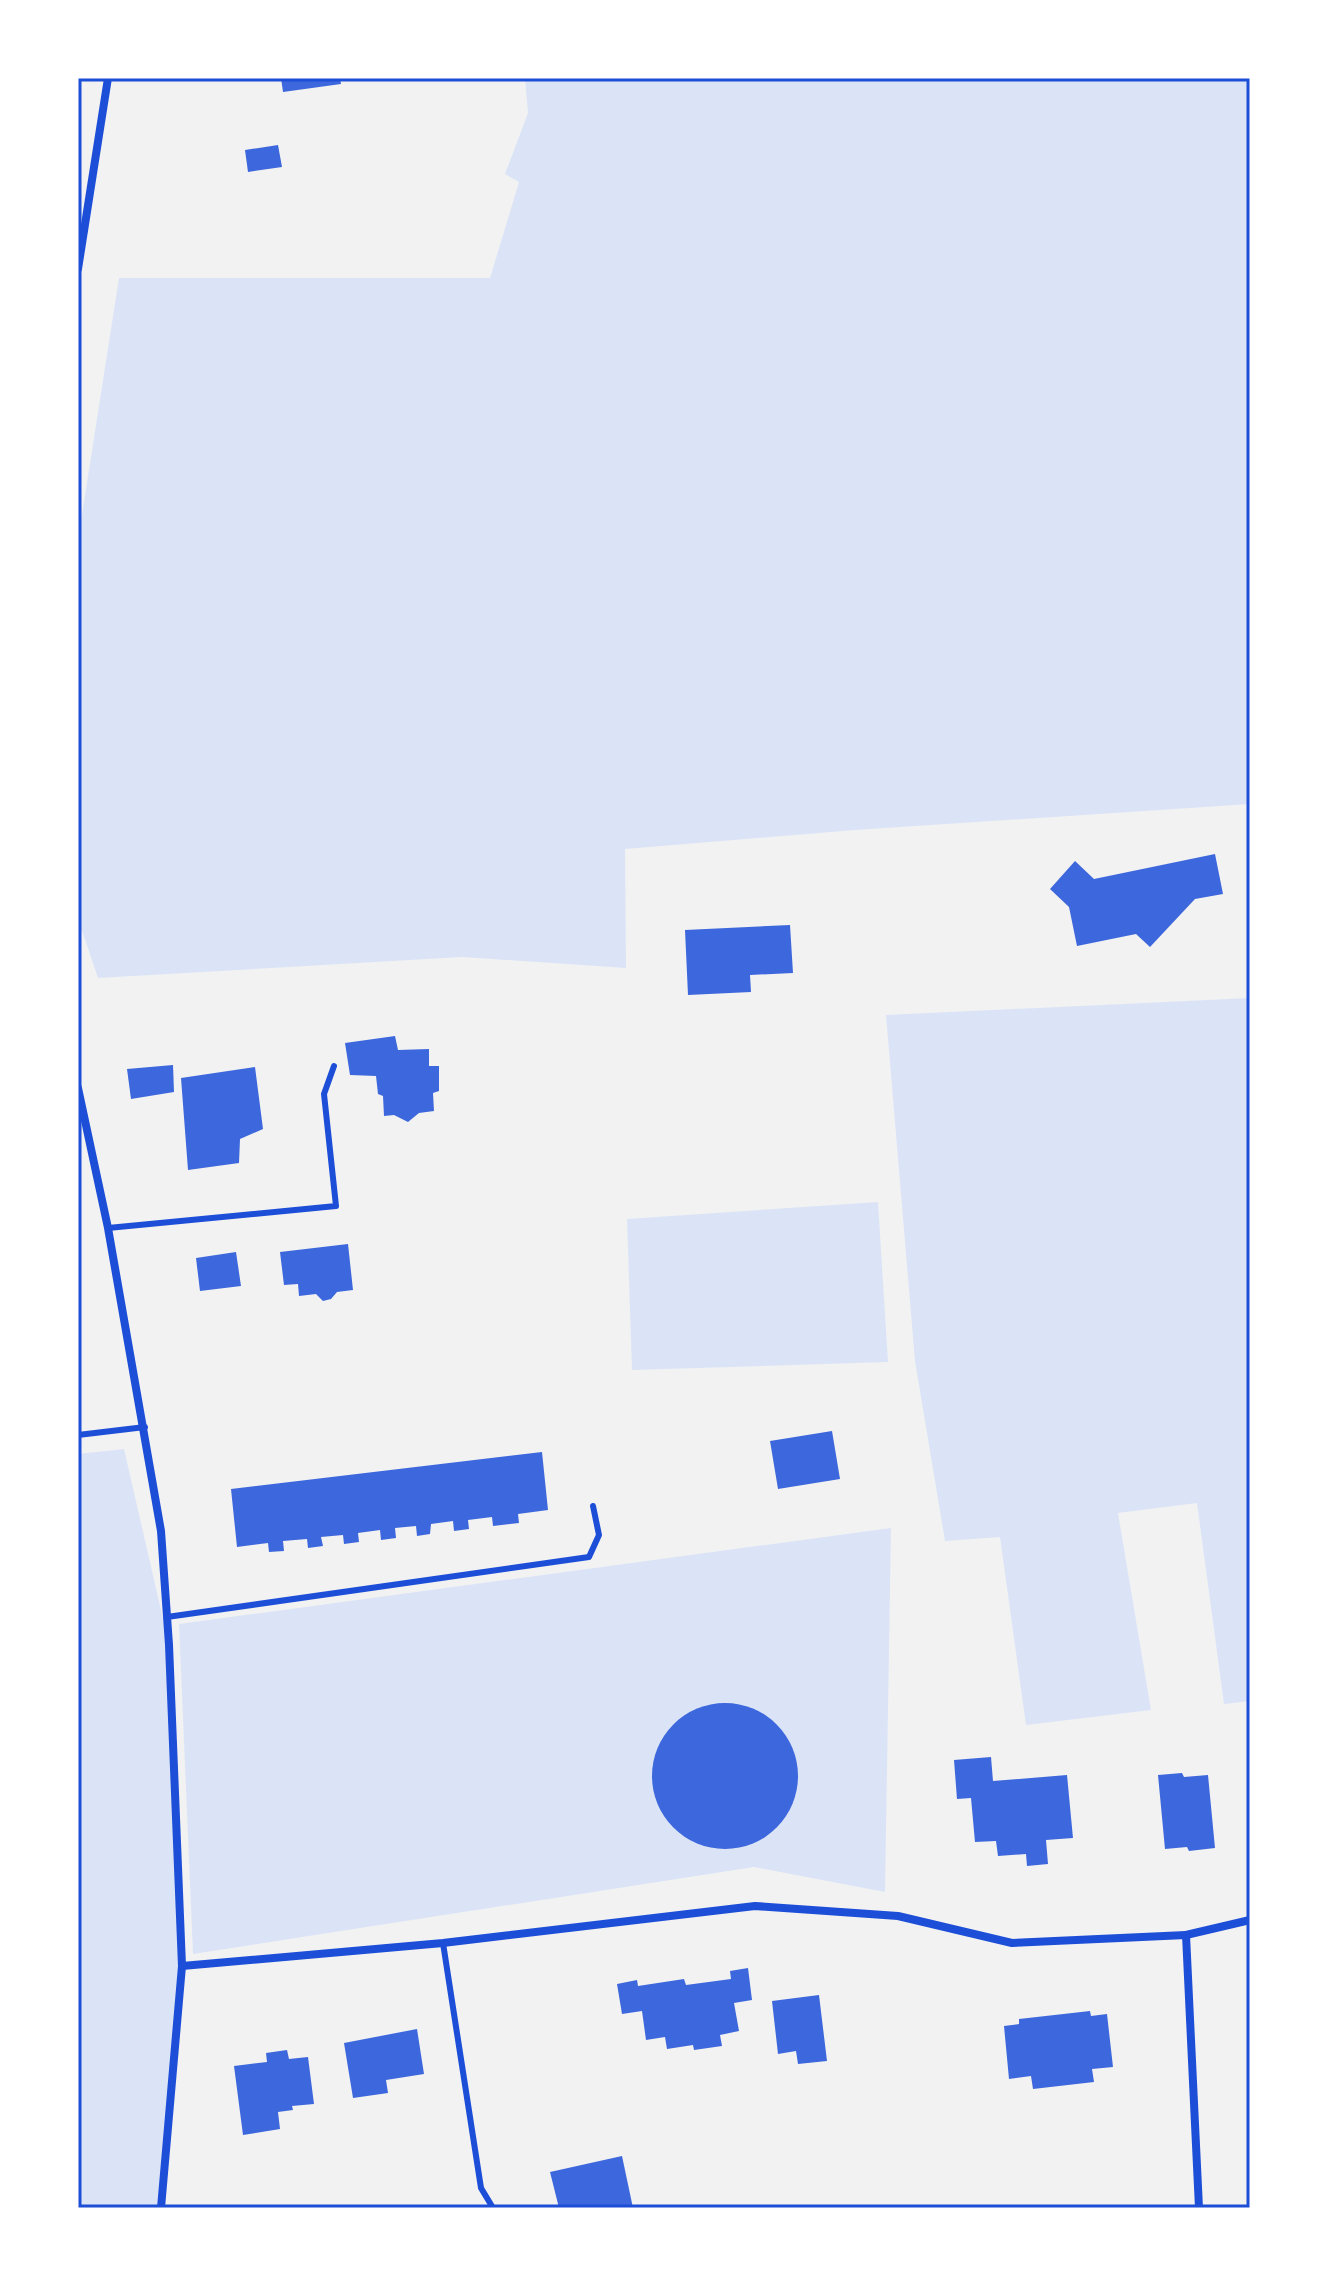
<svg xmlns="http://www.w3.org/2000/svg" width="1328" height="2286" viewBox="0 0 1328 2286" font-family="Quicksand,sans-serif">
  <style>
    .green { fill: #dbe4f7 }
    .building { fill: #3d67dc }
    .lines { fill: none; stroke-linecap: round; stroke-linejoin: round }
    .service { stroke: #1d4ed8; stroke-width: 6 }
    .minor { stroke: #1d4ed8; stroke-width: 8 }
    .neatline { fill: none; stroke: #1d4ed8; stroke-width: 3 }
  </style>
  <rect width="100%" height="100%" fill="#f2f2f2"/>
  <g class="green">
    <path d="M 525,78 L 1250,78 L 1250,804 L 855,830 L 625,849 L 626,968 L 462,957 L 98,978 L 78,919 L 78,540 L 119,278 L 490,278 L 519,182 L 505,174 L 528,113 Z"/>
    <path d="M 1250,998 L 1250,1701 L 1224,1704 L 1197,1503 L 1118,1513 L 1151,1710 L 1026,1725 L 1000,1537 L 945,1541 L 915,1361 L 886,1015 Z"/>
    <path d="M 878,1202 L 888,1362 L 632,1370 L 627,1219 Z"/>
    <path d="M 124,1449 L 169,1645 L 182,1966 L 161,2208 L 78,2208 L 78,1454 Z"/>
    <path d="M 891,1528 L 885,1892 L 754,1867 L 193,1954 L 179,1624 Z"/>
  </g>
  <g class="building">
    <path d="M 281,78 L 340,78 L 341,84 L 283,92 Z"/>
    <path d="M 278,145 L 282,167 L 248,172 L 245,150 Z"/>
    <path d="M 1215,854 L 1223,894 L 1195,899 L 1150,947 L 1136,934 L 1077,946 L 1069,907 L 1050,889 L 1075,861 L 1094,879 Z"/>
    <path d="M 790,925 L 793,973 L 750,975 L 751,992 L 688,995 L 685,930 Z"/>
    <path d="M 395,1036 L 398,1050 L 429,1049 L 429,1066 L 439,1066 L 439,1091 L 433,1093 L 434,1111 L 419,1113 L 408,1122 L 394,1115 L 384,1116 L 383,1096 L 378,1094 L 376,1076 L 350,1075 L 345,1043 Z"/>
    <path d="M 173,1065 L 174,1092 L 131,1099 L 127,1069 Z"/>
    <path d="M 255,1067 L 263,1129 L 240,1139 L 239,1163 L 188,1170 L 181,1078 Z"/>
    <path d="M 348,1244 L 353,1290 L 337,1292 L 331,1299 L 323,1301 L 316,1294 L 299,1296 L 298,1284 L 284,1285 L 280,1252 Z"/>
    <path d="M 236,1252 L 241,1286 L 200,1291 L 196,1258 Z"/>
    <path d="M 832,1431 L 840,1479 L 778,1489 L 770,1441 Z"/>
    <path d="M 542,1452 L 548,1510 L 518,1514 L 519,1523 L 493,1526 L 492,1517 L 468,1520 L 469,1529 L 454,1531 L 453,1521 L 431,1524 L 430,1534 L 417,1536 L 416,1526 L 395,1528 L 396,1538 L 381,1540 L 380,1530 L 358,1533 L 359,1542 L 344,1544 L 343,1535 L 321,1537 L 323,1546 L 308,1548 L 307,1539 L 283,1541 L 284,1551 L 269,1552 L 268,1543 L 237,1547 L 231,1489 Z"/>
    <circle cx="725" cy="1776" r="73"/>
    <path d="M 991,1757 L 993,1781 L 1067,1775 L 1073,1838 L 1046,1840 L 1048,1864 L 1027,1866 L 1026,1854 L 998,1856 L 996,1841 L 975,1842 L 971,1798 L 957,1799 L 954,1760 Z"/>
    <path d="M 1182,1773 L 1184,1777 L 1208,1775 L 1215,1848 L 1189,1851 L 1187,1847 L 1165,1849 L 1158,1775 Z"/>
    <path d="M 748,1968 L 752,2000 L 734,2003 L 739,2031 L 720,2035 L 722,2046 L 694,2050 L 693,2045 L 667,2049 L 665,2037 L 646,2040 L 642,2011 L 622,2014 L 617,1984 L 637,1980 L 638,1986 L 684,1979 L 686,1985 L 731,1979 L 730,1971 Z"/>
    <path d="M 819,1995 L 827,2061 L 798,2064 L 796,2051 L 778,2054 L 772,2001 Z"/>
    <path d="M 1090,2011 L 1091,2016 L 1107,2014 L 1113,2067 L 1092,2069 L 1094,2082 L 1033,2089 L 1031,2076 L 1009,2079 L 1004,2026 L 1019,2024 L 1019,2019 Z"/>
    <path d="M 417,2029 L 424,2074 L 386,2080 L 388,2093 L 353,2098 L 344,2043 Z"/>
    <path d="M 287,2050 L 289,2059 L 308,2057 L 314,2104 L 292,2106 L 293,2110 L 278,2112 L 280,2129 L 243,2135 L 234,2066 L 267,2062 L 266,2053 Z"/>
    <path d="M 622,2156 L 633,2208 L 559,2208 L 550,2172 Z"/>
  </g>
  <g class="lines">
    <g class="service">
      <path d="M 108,1228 L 336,1206 L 324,1094 L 334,1066"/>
      <path d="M 78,1435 L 145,1427"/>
      <path d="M 167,1617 L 589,1557 L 599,1535 L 593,1506"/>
      <path d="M 443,1943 L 481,2188 L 493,2208"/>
    </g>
    <g class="minor">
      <path d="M 78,269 L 108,78"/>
      <path d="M 78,1088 L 108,1228 L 161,1531 L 169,1645 L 182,1966 L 161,2208"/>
      <path d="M 1186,1935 L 1250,1920"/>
      <path d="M 182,1966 L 443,1943 L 755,1906 L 898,1916 L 1012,1943 L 1186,1935 L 1199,2208"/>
    </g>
  </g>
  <rect width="1328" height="2286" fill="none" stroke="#ffffff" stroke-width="160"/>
  <rect x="80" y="80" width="1168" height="2126" class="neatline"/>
</svg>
